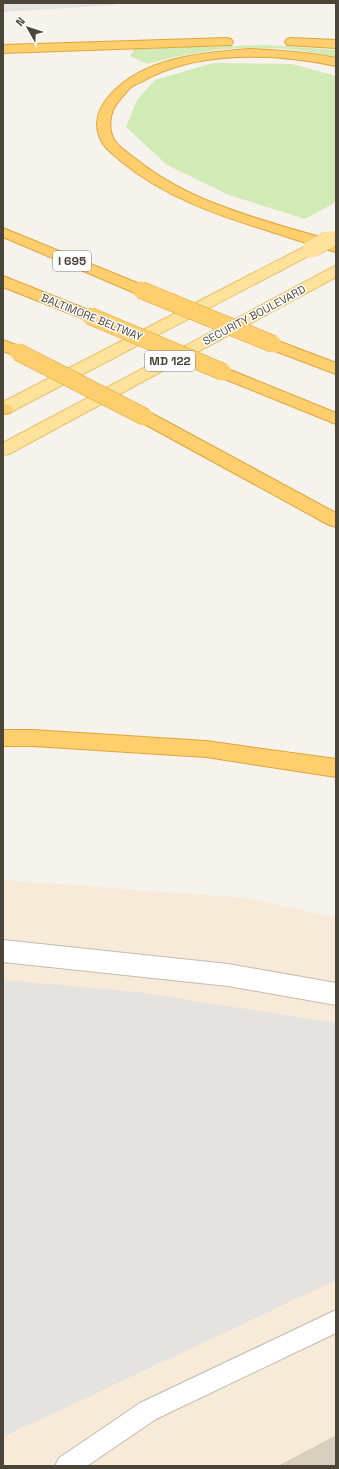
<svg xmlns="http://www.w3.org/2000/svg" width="339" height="1469" viewBox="0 0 339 1469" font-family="'Space Grotesk',sans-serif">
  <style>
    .commercial { fill: #f7ead8 }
    .green { fill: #d2eab5 }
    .parking { fill: #e5e3e0 }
    .building { fill: #d8cfc1; stroke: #d3c7b4 }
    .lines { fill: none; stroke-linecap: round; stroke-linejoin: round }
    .service-casing { stroke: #c2bbae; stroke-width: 2 }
    .minor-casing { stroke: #c2bbae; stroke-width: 2 }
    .primary-casing { stroke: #e6c16a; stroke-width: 2 }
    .motorway-casing { stroke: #e0a43c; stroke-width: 2 }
    .service { fill: #fff; fill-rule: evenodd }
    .minor { fill: #fff; fill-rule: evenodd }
    .primary { fill: #ffe39c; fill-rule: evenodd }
    .motorway { fill: #ffcf6e; fill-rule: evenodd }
    .primary-bridge-far1-casing { stroke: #e6c16a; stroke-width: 14; stroke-linecap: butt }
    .primary-bridge-casing { stroke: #e6c16a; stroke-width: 18; stroke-linecap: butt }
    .motorway-bridge-casing { stroke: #e0a43c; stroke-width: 18; stroke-linecap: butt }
    .primary-bridge-far1 { stroke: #ffe39c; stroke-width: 14 }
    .primary-bridge { stroke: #ffe39c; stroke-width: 17 }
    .motorway-bridge { stroke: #ffcf6e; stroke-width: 17 }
    .labels { text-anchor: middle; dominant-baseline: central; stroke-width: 3; stroke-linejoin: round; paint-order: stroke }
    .far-street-label { font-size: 11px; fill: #4b4439; stroke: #fff }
    .shield { fill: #fff; stroke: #817c74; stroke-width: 1 }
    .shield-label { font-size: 12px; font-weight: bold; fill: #4b4439 }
  </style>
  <rect width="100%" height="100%" fill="#f6f3ec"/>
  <path class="commercial" d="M 3,880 L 247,898 L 336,918 L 336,1466 L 3,1466 Z"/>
  <g class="green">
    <path d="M 266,45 L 336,50 L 336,58 C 273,41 209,47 147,64 L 130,56 L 134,49 Z"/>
    <path d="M 213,63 L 292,64 L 336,76 L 336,202 L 305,219 L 229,195 L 167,165 L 126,127 L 137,100 L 155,80 Z"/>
  </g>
  <g class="parking">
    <path d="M 3,3 L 117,3 L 114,5 L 3,12 Z"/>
    <path d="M 3,980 L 137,992 L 336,1023 L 336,1280 L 3,1437 Z"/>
  </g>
  <path class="building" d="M 336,1436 L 336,1466 L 279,1466 Z"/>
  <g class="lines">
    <defs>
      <path id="service" d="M 336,1310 L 336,1333 L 156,1419 L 87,1466 L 55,1466 L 59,1458 L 140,1403 Z"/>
      <path id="minor" d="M 3,940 L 228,964 L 336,983 L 336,1005 L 228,986 L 3,962 Z"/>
      <g id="primary">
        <path d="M 311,244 L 316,246 L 319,249 L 316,252 L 9,413 L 3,414 L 3,402 L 306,246 Z"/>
        <path d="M 336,266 L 336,277 L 9,454 L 3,455 L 3,443 L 331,268 Z"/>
      </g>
      <g id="motorway">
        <path d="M 227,38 L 231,39 L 233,42 L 231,45 L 3,53 L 3,45 Z"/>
        <path d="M 291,38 L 336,40 L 336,48 L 287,45 L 285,42 L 287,39 Z"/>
        <path d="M 249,49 C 279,50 307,52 336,58 L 336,66 C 277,53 197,50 143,81 C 139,83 134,85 130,88 C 126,92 122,97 118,102 C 110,111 107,130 115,141 C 120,148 129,154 136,159 C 192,205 268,221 336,242 L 336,252 C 314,246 291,238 269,231 C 217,215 165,197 122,162 C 113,154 102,147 99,135 C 93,119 101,105 111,94 C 145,57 201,53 249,49 Z"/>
        <path d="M 3,228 L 147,287 L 149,290 L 147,293 L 141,295 L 135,293 L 3,237 Z"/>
        <path d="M 3,276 L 96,313 L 98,316 L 96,319 L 90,321 L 84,319 L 3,287 Z"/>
        <path d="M 273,339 L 336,363 L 336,374 L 267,348 L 265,344 L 267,340 Z"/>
        <path d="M 3,340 L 24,348 L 26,352 L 24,356 L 18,357 L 3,351 Z"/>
        <path d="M 223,367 L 336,413 L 336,424 L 217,376 L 215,372 L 217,368 Z"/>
        <path d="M 3,404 L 10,405 L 13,409 L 10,413 L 3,414 Z"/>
        <path d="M 145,412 L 151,413 L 336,513 L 336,527 L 329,525 L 139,421 L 136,417 L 139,413 Z"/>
        <path d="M 3,730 L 33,730 L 206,741 L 336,759 L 336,777 L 206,757 L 33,746 L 3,746 Z"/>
      </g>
    </defs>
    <use href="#service" class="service-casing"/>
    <use href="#minor" class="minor-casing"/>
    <use href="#primary" class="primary-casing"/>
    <use href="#motorway" class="motorway-casing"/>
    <use href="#service" class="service"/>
    <use href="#minor" class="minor"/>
    <use href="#primary" class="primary"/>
    <use href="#motorway" class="motorway"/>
    <defs>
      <path id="primary-bridge-far1" d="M 326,241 L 333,238"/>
      <path id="primary-bridge" d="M 311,249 L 328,240"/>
      <g id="motorway-bridge">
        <path d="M 141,290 L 273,344"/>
        <path d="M 90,316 L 223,372"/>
        <path d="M 18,352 L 145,417"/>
      </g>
    </defs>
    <use href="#primary-bridge-far1" class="primary-bridge-far1-casing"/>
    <use href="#primary-bridge" class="primary-bridge-casing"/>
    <use href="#motorway-bridge" class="motorway-bridge-casing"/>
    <use href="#primary-bridge-far1" class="primary-bridge-far1"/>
    <use href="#primary-bridge" class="primary-bridge"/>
    <use href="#motorway-bridge" class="motorway-bridge"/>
  </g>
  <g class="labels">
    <g class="far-street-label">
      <text transform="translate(254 315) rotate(-28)">SECURITY BOULEVARD</text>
      <text transform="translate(92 317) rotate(22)">BALTIMORE BELTWAY</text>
    </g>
    <g class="shield">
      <rect x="53" y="251" width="38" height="20" rx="3"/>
      <rect x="145" y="351" width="50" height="20" rx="3"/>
    </g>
    <g class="shield-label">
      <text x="72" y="261">I 695</text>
      <text x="170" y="361">MD 122</text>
    </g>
  </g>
  <rect width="339" height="1469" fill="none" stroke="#4b4439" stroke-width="8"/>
  <g transform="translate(28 28) rotate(309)" stroke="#ffffff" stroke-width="3" paint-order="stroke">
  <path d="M0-3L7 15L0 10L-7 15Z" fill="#4b4439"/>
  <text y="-6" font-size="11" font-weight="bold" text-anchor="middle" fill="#4b4439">N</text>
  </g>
</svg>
